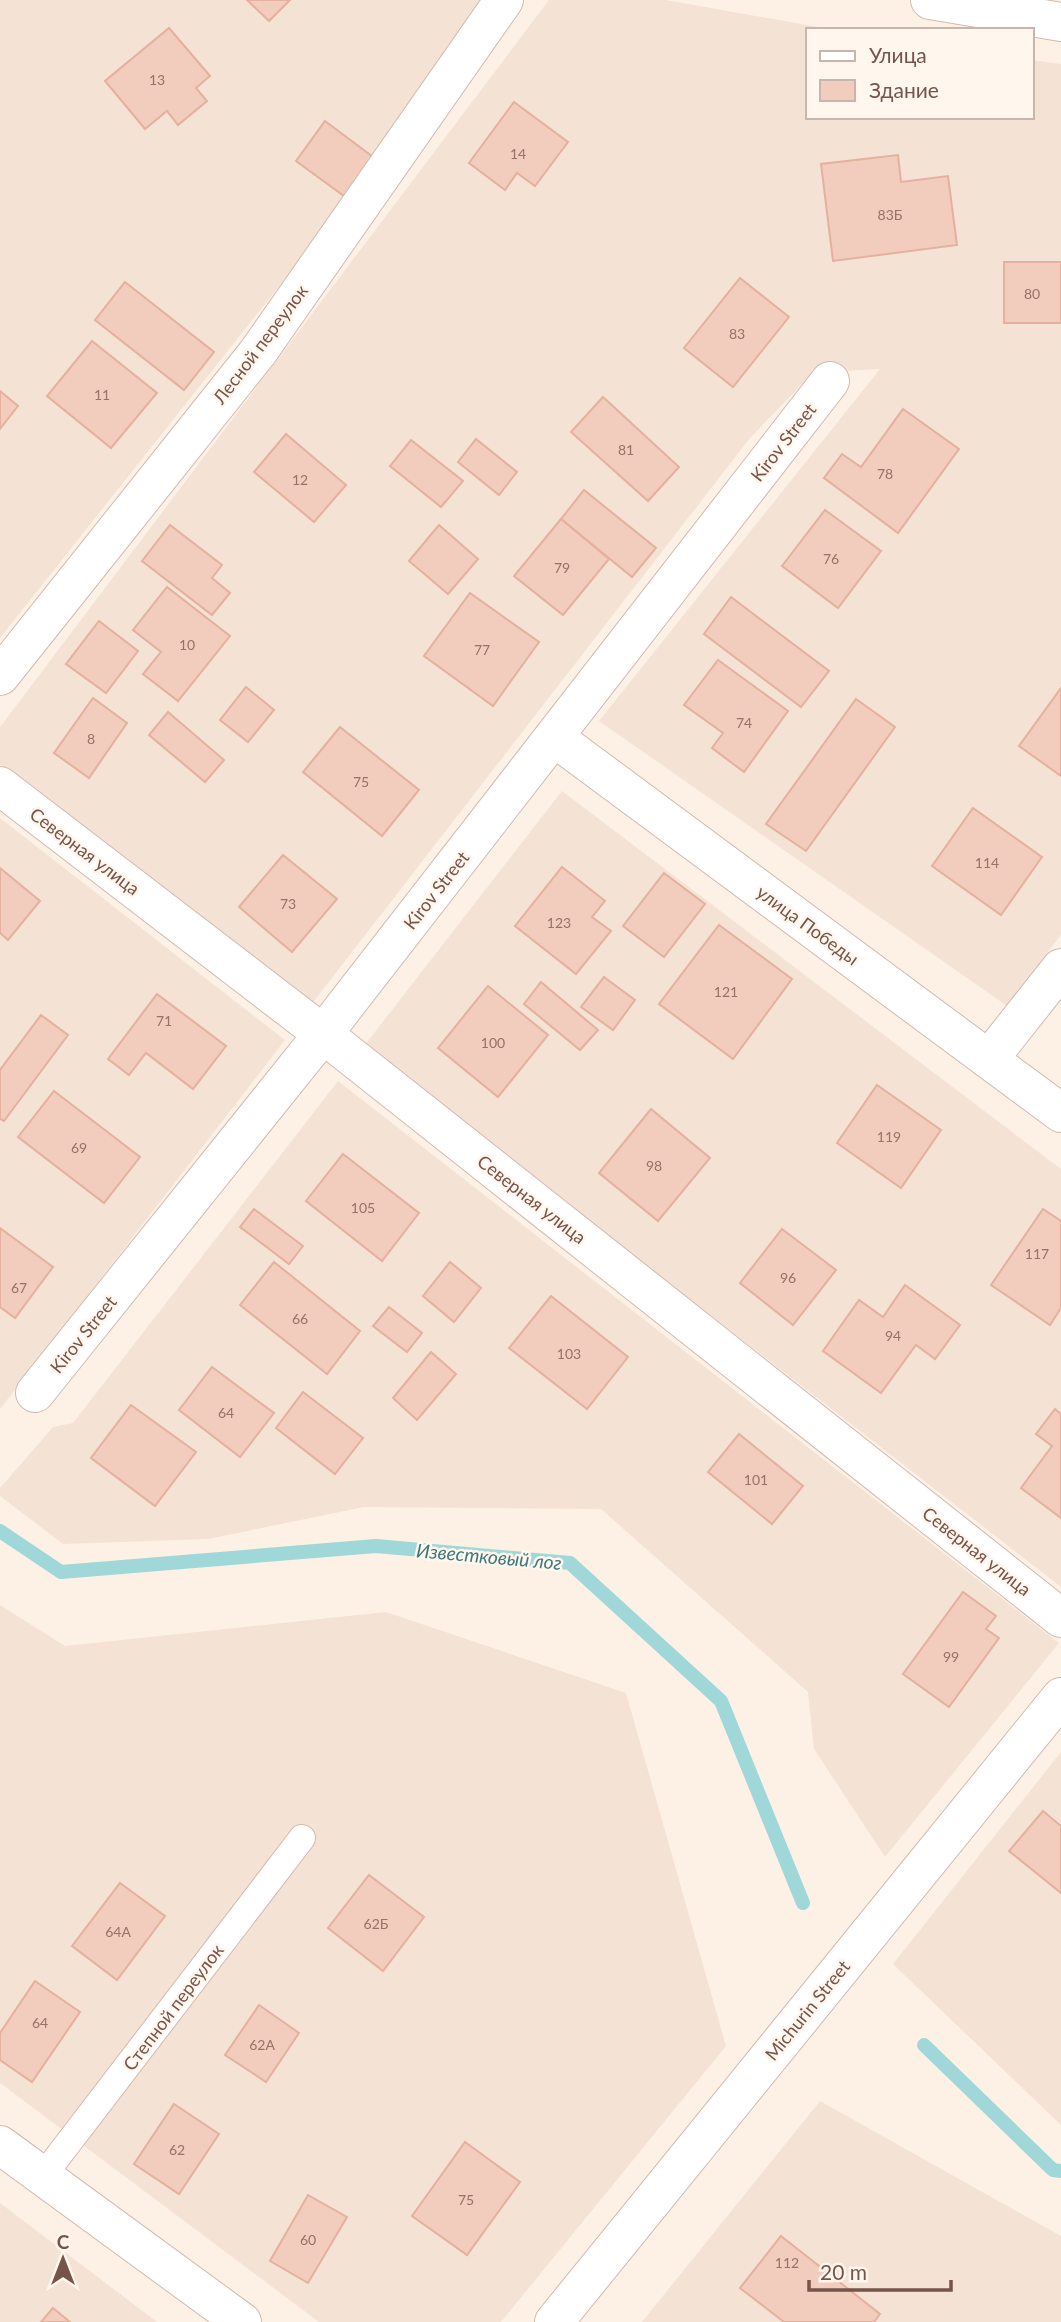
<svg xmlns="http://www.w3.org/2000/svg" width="1061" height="2322" viewBox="0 0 1061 2322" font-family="Lato,sans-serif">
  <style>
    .residential { fill: #f4e2d4 }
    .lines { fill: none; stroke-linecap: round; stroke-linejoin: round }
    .stream { stroke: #a0d7d9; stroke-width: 14 }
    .building { fill: #f2ccbd; stroke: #e5b09d; stroke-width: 2 }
    .service-casing { stroke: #d1baae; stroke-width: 28 }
    .minor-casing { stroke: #d1baae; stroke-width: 40 }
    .tertiary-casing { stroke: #d1baae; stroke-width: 40 }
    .service { stroke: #fff; stroke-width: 26 }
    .minor { stroke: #fff; stroke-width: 38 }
    .tertiary { stroke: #fff; stroke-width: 38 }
    .labels { text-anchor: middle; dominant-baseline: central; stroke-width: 5; stroke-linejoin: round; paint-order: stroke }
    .number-label { font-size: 14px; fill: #967267 }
    .street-label { font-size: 18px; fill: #77544a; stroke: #fff6ed }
    .water-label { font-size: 19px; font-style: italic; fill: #3d797c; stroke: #fff6ed }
  </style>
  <rect width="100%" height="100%" fill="#fdf1e6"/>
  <g class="residential">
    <path d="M 0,0 L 491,0 L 384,154 L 0,638 Z"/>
    <path d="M 549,0 L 666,0 L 835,30 L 807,30 L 807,117 L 1031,117 L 1031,60 L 1061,64 L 1061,935 L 1007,1006 L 599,721 L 880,369 L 813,373 L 750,438 L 311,1005 L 0,764 L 0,727 Z"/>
    <path d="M 562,791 L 1061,1169 L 1061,1587 L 364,1046 Z"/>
    <path d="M 0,818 L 285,1040 L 0,1409 Z"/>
    <path d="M 338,1081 L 1059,1643 L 885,1857 L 814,1749 L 808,1692 L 601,1509 L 364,1507 L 208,1539 L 63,1544 L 0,1496 L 0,1488 L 53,1427 L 73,1423 Z"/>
    <path d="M 0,1605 L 65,1646 L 386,1612 L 626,1693 L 726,2046 L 501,2322 L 319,2322 L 0,2083 Z"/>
    <path d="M 1061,1752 L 1061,2125 L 893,1964 Z"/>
    <path d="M 820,2101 L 1061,2236 L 1061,2322 L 642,2322 Z"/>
    <path d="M 0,2203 L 157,2322 L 0,2322 Z"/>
  </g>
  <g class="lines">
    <g class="stream">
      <path d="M 0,1531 L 61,1572 L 376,1546 L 570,1563 L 721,1701 L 803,1903"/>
      <path d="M 924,2045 L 1053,2170 L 1061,2171"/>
    </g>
  </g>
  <g class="building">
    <path d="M 247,0 L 290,0 L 269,21 Z"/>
    <path d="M 169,28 L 210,76 L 196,88 L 207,101 L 178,125 L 167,111 L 145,129 L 105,81 Z"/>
    <path d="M 514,102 L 568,142 L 535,186 L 517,173 L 505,190 L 469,163 Z"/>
    <path d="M 325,121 L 373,157 L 344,196 L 296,161 Z"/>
    <path d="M 898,155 L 901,182 L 948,176 L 957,245 L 833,261 L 821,164 Z"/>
    <rect x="1004" y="262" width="57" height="61"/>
    <path d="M 740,278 L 789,317 L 733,387 L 684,348 Z"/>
    <path d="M 125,282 L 214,352 L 184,390 L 95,320 Z"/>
    <path d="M 92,341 L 157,393 L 111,448 L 47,396 Z"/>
    <path d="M 0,391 L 18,406 L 0,429 Z"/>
    <path d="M 603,397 L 679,467 L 648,501 L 571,432 Z"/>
    <path d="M 903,409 L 959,449 L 898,533 L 824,478 L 842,454 L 861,467 Z"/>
    <path d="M 286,434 L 346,485 L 314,522 L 254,472 Z"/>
    <path d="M 476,439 L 517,472 L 499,495 L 458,462 Z"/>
    <path d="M 411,440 L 463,481 L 441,507 L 390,466 Z"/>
    <path d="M 584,490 L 656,548 L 632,577 L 561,519 Z"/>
    <path d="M 825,510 L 881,551 L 838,608 L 782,566 Z"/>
    <path d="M 561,519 L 609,559 L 563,615 L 514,576 Z"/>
    <path d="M 170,525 L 222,565 L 212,578 L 230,593 L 212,615 L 142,561 Z"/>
    <path d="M 439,525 L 478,559 L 448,594 L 409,561 Z"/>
    <path d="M 167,587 L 230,636 L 178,701 L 143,674 L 161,652 L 133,630 Z"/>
    <path d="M 470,593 L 539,642 L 493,706 L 424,656 Z"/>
    <path d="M 731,597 L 829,671 L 801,707 L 704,634 Z"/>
    <path d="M 99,621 L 138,651 L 106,693 L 66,664 Z"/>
    <path d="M 718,660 L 788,711 L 744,772 L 712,748 L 723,733 L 684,705 Z"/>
    <path d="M 246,687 L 274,710 L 248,742 L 220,720 Z"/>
    <path d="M 1061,688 L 1061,776 L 1019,746 Z"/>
    <path d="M 93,698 L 127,723 L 89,778 L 54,753 Z"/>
    <path d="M 856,699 L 895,727 L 806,851 L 766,824 Z"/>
    <path d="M 168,712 L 224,760 L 205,782 L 149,735 Z"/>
    <path d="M 340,727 L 419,790 L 382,836 L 303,772 Z"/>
    <path d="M 973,808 L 1042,857 L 1001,915 L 932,866 Z"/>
    <path d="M 283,855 L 337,899 L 292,952 L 239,907 Z"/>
    <path d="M 562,867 L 605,901 L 592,917 L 611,931 L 576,974 L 515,926 Z"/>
    <path d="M 0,868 L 40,901 L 8,940 L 0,933 Z"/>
    <path d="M 664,873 L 705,904 L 664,957 L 623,926 Z"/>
    <path d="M 719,925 L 792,979 L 733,1059 L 659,1004 Z"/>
    <path d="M 604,977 L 635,1000 L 613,1030 L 581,1007 Z"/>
    <path d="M 541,982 L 598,1030 L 580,1050 L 524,1004 Z"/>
    <path d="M 488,986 L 548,1035 L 498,1097 L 438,1048 Z"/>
    <path d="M 157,994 L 226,1046 L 193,1089 L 146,1053 L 129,1075 L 108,1059 Z"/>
    <path d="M 41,1015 L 68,1035 L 4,1121 L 0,1119 L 0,1070 Z"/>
    <path d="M 877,1085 L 941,1130 L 901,1188 L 837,1143 Z"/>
    <path d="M 54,1091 L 140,1157 L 104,1203 L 18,1137 Z"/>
    <path d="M 651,1109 L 710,1158 L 658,1221 L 599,1173 Z"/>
    <path d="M 343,1154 L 419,1213 L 382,1261 L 306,1201 Z"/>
    <path d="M 254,1209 L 303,1246 L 289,1264 L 240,1227 Z"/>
    <path d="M 1043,1209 L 1061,1221 L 1061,1308 L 1050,1325 L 991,1285 Z"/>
    <path d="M 0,1228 L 53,1267 L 15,1318 L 0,1307 Z"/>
    <path d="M 782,1229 L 836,1270 L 793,1325 L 740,1283 Z"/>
    <path d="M 274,1262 L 360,1331 L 327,1374 L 240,1305 Z"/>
    <path d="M 450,1262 L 481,1288 L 454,1322 L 423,1296 Z"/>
    <path d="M 905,1285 L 960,1325 L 935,1359 L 916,1345 L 881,1393 L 823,1351 L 859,1300 L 883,1317 Z"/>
    <path d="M 551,1296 L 628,1357 L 587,1409 L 509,1348 Z"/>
    <path d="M 389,1307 L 422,1333 L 407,1352 L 373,1326 Z"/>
    <path d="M 431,1352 L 456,1374 L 417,1420 L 393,1398 Z"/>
    <path d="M 212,1367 L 274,1413 L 240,1457 L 179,1410 Z"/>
    <path d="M 303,1392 L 363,1438 L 335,1474 L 276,1428 Z"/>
    <path d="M 131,1405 L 196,1452 L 155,1506 L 91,1458 Z"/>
    <path d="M 1055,1409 L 1061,1414 L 1061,1518 L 1021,1488 L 1052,1446 L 1036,1434 Z"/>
    <path d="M 739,1434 L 803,1486 L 772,1524 L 708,1472 Z"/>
    <path d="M 963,1592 L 996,1616 L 986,1629 L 999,1638 L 949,1707 L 903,1674 Z"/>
    <path d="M 1043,1811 L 1061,1826 L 1061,1893 L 1009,1851 Z"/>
    <path d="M 369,1875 L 424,1917 L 383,1971 L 328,1928 Z"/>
    <path d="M 120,1883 L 165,1916 L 117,1980 L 72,1946 Z"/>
    <path d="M 35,1981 L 80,2012 L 32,2082 L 0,2060 L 0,2033 Z"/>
    <path d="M 259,2005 L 299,2033 L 266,2082 L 225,2055 Z"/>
    <path d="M 174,2104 L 219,2134 L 179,2194 L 134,2164 Z"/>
    <path d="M 465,2142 L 520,2182 L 467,2255 L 412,2216 Z"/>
    <path d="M 308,2195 L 347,2217 L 308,2283 L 270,2261 Z"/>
    <path d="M 781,2236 L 880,2314 L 874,2322 L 784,2322 L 740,2288 Z"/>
    <path d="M 53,2308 L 70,2322 L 41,2322 Z"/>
  </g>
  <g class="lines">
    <defs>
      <path id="service" d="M 43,2176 L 302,1838"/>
      <g id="minor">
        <path d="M 930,0 L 1061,22"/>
        <path d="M 0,676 L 258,352 L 504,0"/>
        <path d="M 555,738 L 1061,1113"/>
        <path d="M 0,786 L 323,1034 L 1061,1618"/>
        <path d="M 989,1059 L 1061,968"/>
        <path d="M 35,1393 L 323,1034 L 830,381"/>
        <path d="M 0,2145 L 242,2322"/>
      </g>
      <path id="tertiary" d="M 554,2322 L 1061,1697"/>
    </defs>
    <use href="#service" class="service-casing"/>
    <use href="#minor" class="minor-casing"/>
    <use href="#tertiary" class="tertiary-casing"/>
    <use href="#service" class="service"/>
    <use href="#minor" class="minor"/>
    <use href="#tertiary" class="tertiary"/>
  </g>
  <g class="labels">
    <g class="number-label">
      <text x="157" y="79">13</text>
      <text x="518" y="153">14</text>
      <text x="890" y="214">83Б</text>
      <text x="1032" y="293">80</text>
      <text x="737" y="333">83</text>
      <text x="102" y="394">11</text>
      <text x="626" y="449">81</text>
      <text x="885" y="473">78</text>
      <text x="300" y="479">12</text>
      <text x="831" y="558">76</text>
      <text x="562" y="567">79</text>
      <text x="187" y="644">10</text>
      <text x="482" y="649">77</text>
      <text x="744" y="722">74</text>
      <text x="91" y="738">8</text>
      <text x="361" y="781">75</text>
      <text x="987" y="862">114</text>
      <text x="288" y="903">73</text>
      <text x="559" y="922">123</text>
      <text x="726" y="991">121</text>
      <text x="164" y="1020">71</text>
      <text x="493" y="1042">100</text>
      <text x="889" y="1136">119</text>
      <text x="79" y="1147">69</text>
      <text x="654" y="1165">98</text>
      <text x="363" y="1207">105</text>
      <text x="1037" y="1253">117</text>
      <text x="788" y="1277">96</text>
      <text x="19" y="1287">67</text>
      <text x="300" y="1318">66</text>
      <text x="893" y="1335">94</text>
      <text x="569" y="1353">103</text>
      <text x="226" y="1412">64</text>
      <text x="756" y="1479">101</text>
      <text x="951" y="1656">99</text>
      <text x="376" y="1923">62Б</text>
      <text x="118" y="1931">64А</text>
      <text x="40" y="2022">64</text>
      <text x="262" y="2044">62А</text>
      <text x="177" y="2149">62</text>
      <text x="466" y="2199">75</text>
      <text x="308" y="2239">60</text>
      <text x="787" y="2262">112</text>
    </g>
    <g class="street-label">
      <text transform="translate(260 344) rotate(-53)">Лесной переулок</text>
      <text transform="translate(783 442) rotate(-52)">Kirov Street</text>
      <text transform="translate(85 851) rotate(37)">Северная улица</text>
      <text transform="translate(436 890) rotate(-52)">Kirov Street</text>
      <text transform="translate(808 925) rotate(36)">улица Победы</text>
      <text transform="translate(532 1199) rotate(38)">Северная улица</text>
      <text transform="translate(83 1334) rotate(-51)">Kirov Street</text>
      <text transform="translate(977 1551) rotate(38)">Северная улица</text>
      <text transform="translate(173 2007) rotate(-53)">Степной переулок</text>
      <text transform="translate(807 2010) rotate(-51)">Michurin Street</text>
    </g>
    <g class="water-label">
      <text transform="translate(489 1556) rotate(5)">Известковый лог</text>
    </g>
  </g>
  <rect x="806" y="28" width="228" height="91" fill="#fff6ed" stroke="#c9b5ac" stroke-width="2"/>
  <rect x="820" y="51" width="35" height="10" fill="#ffffff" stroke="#c9b5ac" stroke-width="2"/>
  <text x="869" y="63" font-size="21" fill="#77544a">Улица</text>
  <rect x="820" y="80" width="35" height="21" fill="#f2ccbd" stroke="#c9b5ac" stroke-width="2"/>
  <text x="869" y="98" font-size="21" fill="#77544a">Здание</text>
  <g transform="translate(63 2259)" stroke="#fff6ed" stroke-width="5" paint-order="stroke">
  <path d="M0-5L12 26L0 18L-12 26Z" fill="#77544a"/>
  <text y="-10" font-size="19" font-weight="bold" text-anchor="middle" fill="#77544a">С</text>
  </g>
  <path d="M809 2280v10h142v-10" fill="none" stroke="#77544a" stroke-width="3.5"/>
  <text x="820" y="2280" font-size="21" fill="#77544a" stroke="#fff6ed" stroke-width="5" paint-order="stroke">20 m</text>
</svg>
